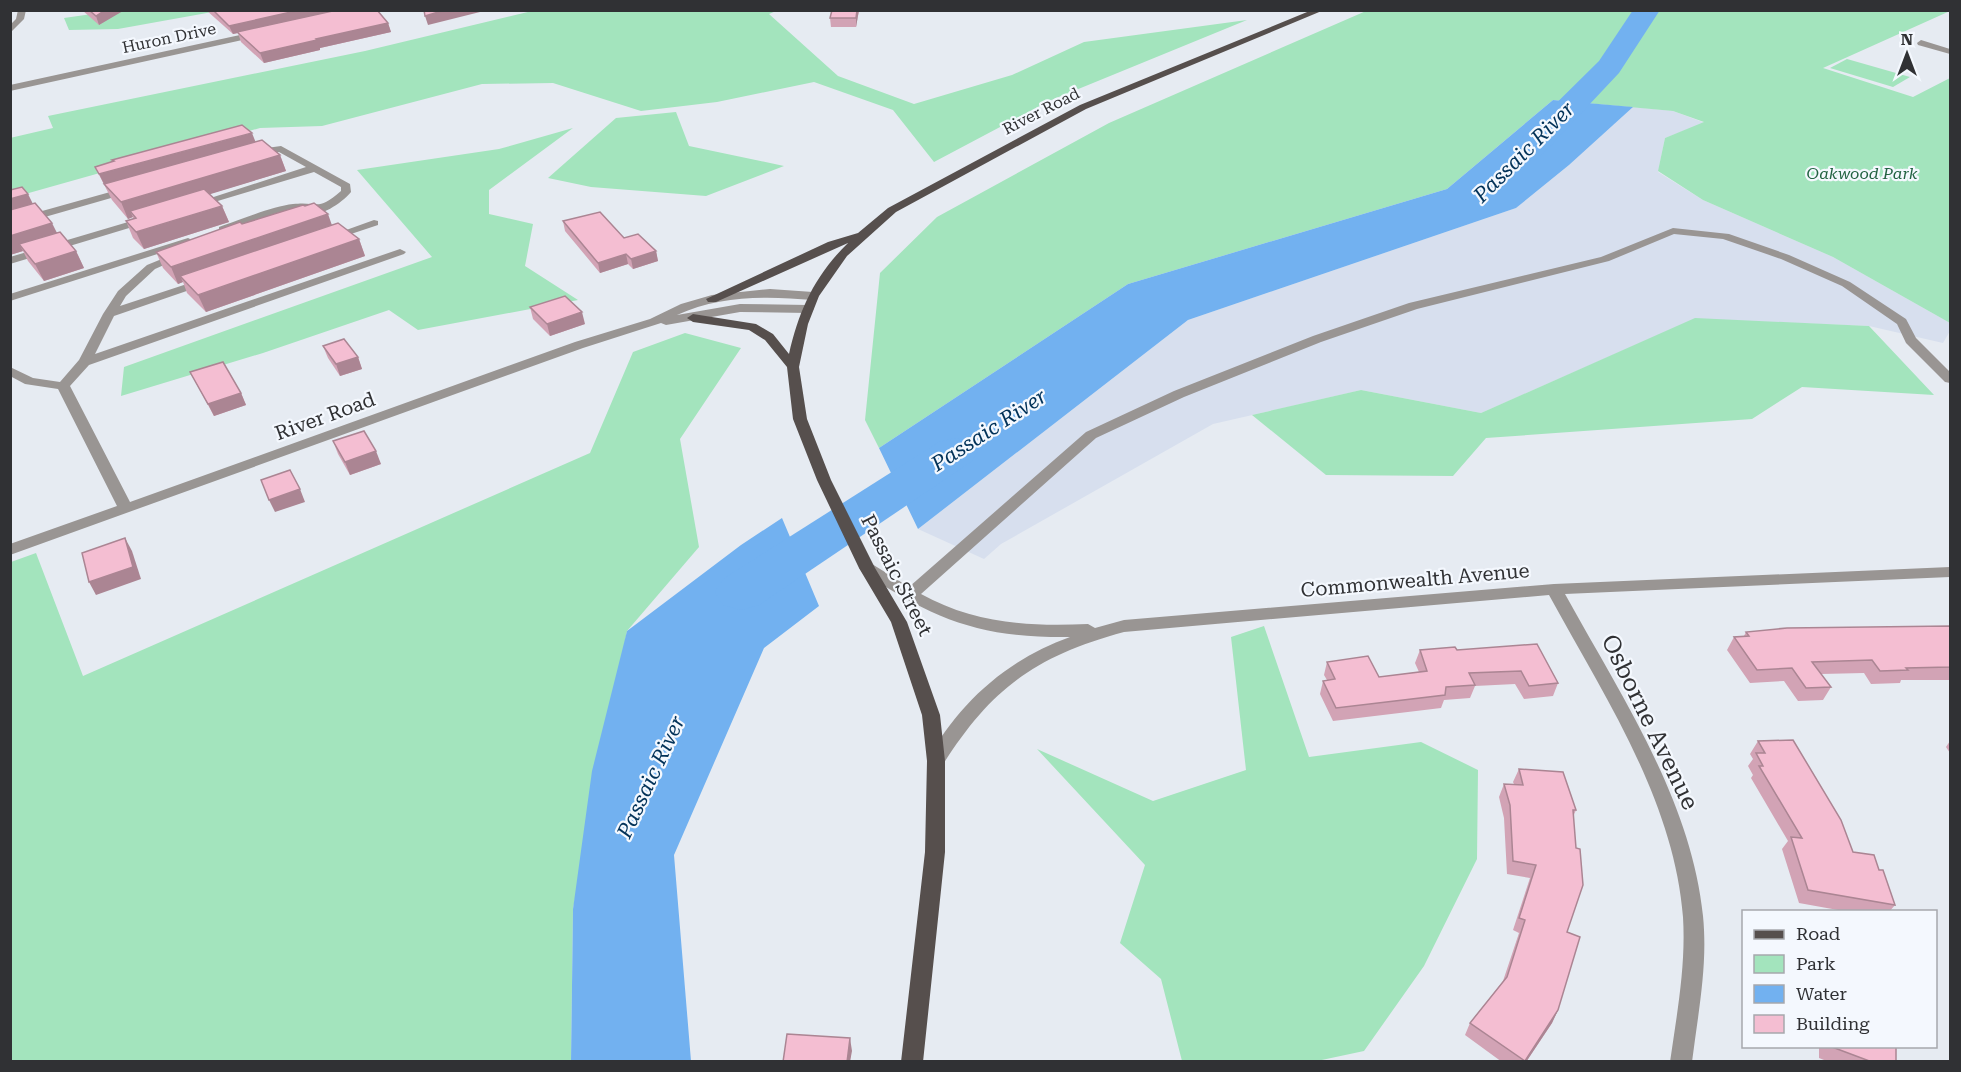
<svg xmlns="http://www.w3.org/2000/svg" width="1961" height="1072" viewBox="0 0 1961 1072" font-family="'Roboto Serif',serif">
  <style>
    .built { fill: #d7dfee }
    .green { fill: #a3e4bd }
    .water { fill: #72b1f0 }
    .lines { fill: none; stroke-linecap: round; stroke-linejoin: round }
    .river { fill: #72b1f0; fill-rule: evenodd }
    .minor { fill: #999593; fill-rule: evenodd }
    .major { fill: #564f4d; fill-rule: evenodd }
    .wall { fill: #d2a3b5 }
    .shaded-wall { fill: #ab8593 }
    .building { fill: #f4bed2; stroke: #ab8593; stroke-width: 1.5 }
    .labels { text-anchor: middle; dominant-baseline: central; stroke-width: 4.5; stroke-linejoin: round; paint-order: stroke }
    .far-street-label { font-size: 16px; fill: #303134; stroke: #f4f8fe }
    .far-park-label { font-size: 16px; font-style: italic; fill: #226342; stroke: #f4f8fe }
    .street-label { font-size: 20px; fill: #303134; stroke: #f4f8fe }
    .water-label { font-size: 21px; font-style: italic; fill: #023259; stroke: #f4f8fe }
    .near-street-label { font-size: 24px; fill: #303134; stroke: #f4f8fe }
  </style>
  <rect width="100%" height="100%" fill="#e6ebf2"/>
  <path class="built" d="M 1633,107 L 1673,111 L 1705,123 L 1665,138 L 1658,172 L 1703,200 L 1833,257 L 1950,323 L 1950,331 L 1943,343 L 1869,326 L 1695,319 L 1481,413 L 1361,390 L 1213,424 L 1001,544 L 984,559 L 918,529 L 1188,320 L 1516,208 L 1569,165 Z"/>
  <g class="green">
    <path d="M 113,11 L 218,11 L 118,29 L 69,30 L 64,18 Z"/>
    <path d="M 532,11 L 776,11 L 769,14 L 838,76 L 914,104 L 1012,75 L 1084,42 L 1247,20 L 1049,101 L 934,162 L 893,110 L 814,82 L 717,102 L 641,111 L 553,83 L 482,84 L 322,126 L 260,128 L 11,198 L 10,138 L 53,128 L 48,116 L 365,51 Z"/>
    <path d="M 1366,11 L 1950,11 L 1823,68 L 1913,97 L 1950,78 L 1950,323 L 1833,257 L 1703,200 L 1658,171 L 1665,138 L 1704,122 L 1673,111 L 1553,100 L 1447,189 L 1128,284 L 879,448 L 865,420 L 880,273 L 937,217 L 1109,123 Z"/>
    <path d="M 1847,59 L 1910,77 L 1893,87 L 1830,68 Z"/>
    <path d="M 676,112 L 689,146 L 784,166 L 706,196 L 591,187 L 548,178 L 616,118 Z"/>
    <path d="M 573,128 L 489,190 L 489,214 L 533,224 L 525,266 L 578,300 L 418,330 L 389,310 L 263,353 L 121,396 L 124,367 L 432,257 L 357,170 L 499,149 Z"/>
    <path d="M 1695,318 L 1869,326 L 1934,395 L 1802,387 L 1752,419 L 1486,438 L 1453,476 L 1326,475 L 1252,415 L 1361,390 L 1481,413 Z"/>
    <path d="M 685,333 L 741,348 L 680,439 L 699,547 L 627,631 L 573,909 L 571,1061 L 11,1062 L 11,562 L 36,553 L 83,676 L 590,453 L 633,352 Z"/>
    <path d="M 1264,626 L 1309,757 L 1421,742 L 1478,770 L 1477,859 L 1424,966 L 1364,1051 L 1317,1061 L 1182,1061 L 1161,979 L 1120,943 L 1145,865 L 1037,749 L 1153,801 L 1246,770 L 1231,637 Z"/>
  </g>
  <g class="water">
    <path d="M 1553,100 L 1633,107 L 1569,165 L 1516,208 L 1188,320 L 918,529 L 879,448 L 1128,284 L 1447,189 Z"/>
    <path d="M 782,518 L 819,606 L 764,648 L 674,855 L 691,1061 L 571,1061 L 573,909 L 592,771 L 627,631 L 741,545 Z"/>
  </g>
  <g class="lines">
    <g class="river">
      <path d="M 1633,10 L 1660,10 L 1619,73 L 1539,158 L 1527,161 L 1515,158 L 1511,151 L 1515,144 L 1599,61 Z"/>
      <path d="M 955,438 L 971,442 L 978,452 L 971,462 L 759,605 L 741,610 L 723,605 L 715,592 L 723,579 L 939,442 Z"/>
    </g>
    <g class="minor">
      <path d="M 18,10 L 26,10 L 24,19 L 10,33 L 10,25 L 16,19 Z"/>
      <path d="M 258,31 L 261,32 L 261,36 L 10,91 L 10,85 Z"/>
      <path d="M 1921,40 L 1950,49 L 1950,54 L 1918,45 L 1917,43 Z"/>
      <path d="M 281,146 L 350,184 L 351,192 C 340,205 317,219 299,216 L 298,214 L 301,211 L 294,210 L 223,232 L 219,231 L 219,227 C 240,220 273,206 293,204 C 319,201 317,212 341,191 L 341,187 L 314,172 L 201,206 L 193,206 L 192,204 L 306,167 L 279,152 L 252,156 L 247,153 L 252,150 Z"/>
      <path d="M 128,187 L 133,190 L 132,192 L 10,227 L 10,220 Z"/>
      <path d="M 145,217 L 150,220 L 149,222 L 10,264 L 10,257 Z"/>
      <path d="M 374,220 L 378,221 L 378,225 L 330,241 L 324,238 Z"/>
      <path d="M 1673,228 L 1729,234 L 1789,255 L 1850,282 L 1906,319 L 1916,338 L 1950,372 L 1950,383 L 1945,382 L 1906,343 L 1897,324 L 1842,286 L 1781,259 L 1723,239 L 1674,234 L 1609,261 L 1417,309 L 1321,342 L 1184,397 L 1096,438 L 921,594 C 973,623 1029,627 1088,624 L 1095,628 L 1124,620 L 1554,584 L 1950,567 L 1950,577 L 1565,594 C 1620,694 1691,799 1703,916 C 1708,966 1698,1013 1692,1062 L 1670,1062 C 1677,1013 1686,966 1683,917 C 1674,800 1603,694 1549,595 L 1124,632 C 1036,656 991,688 942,766 L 936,768 L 930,766 L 927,761 C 958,703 1008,659 1070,637 C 979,638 936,620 862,572 L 859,568 L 862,564 L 872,564 L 909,587 L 1086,432 L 1174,391 L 1313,336 L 1409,303 L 1601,257 Z"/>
      <path d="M 188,238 L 194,241 L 192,243 L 10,301 L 10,294 Z"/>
      <path d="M 400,249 L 406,252 L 404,254 L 89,365 L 70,386 L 130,502 L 575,342 L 650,319 L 681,304 L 712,295 L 770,289 L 813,292 L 819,296 L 813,300 C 768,296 719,295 677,315 L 740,304 L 808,305 L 814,309 L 808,313 L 740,312 L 666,325 L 661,323 L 583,348 L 10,555 L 10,544 L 117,506 L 58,389 L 25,384 L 10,376 L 10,367 L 33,378 L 60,382 L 79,360 L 103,314 L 118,291 L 147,265 L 174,254 L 182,254 L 184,256 L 155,269 L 126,296 L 120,306 L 199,280 L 207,280 L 207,284 L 114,316 L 95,354 Z"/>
    </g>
    <path class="major" d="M 1312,10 L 1324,10 L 1086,109 L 896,212 L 847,256 L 819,296 L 808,324 L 799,367 L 807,419 L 831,480 L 875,568 L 907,622 L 940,715 L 945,761 L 945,852 L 923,1062 L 901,1062 L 925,852 L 927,761 L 922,715 L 891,622 L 859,568 L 817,480 L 793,419 L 787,367 L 765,340 L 749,330 L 693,322 L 687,318 L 693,314 L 756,324 L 773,334 L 789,354 C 799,310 815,275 848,243 L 716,302 L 708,302 L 706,299 L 828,242 L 858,233 L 888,208 L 1080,105 Z"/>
  </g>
  <g class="wall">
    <path d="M 82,10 L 123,10 L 99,25 Z"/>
    <path d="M 206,10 L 377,10 L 388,23 L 391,32 L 320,48 L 320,50 L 264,63 L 241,42 L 238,33 L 233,34 Z"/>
    <path d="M 859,10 L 856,27 L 831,27 L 830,18 Z"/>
    <path d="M 255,142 L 280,155 L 286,171 L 209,194 L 222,206 L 229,222 L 144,249 L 133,238 L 126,221 L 133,219 L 133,217 L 128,219 L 112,200 L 95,167 Z"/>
    <path d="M 10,190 L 33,204 L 57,233 L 76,251 L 84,268 L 44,281 L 28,261 L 23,251 L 10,255 Z"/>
    <path d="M 563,221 L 624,238 L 656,251 L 658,261 L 633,269 L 628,264 L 600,273 L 565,231 Z"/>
    <path d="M 242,224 L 332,225 L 359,239 L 365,256 L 206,312 L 187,293 L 183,282 L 178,284 L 163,268 L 156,252 Z"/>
    <path d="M 530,307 L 585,324 L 550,336 L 533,319 Z"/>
    <path d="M 323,346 L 358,357 L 362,369 L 340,376 L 328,358 Z"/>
    <path d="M 190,372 L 241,393 L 246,405 L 214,416 Z"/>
    <path d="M 333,441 L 381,464 L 350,475 L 338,454 Z"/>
    <path d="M 1950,626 L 1950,680 L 1901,680 L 1900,683 L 1871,684 L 1864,673 L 1821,674 L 1831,687 L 1823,700 L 1798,701 L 1784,681 L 1750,683 L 1727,650 L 1734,637 L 1744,636 L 1746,632 Z"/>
    <path d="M 1420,650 L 1457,650 L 1558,683 L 1553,696 L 1524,699 L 1515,684 L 1475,686 L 1470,698 L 1444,700 L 1441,708 L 1333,721 L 1320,694 L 1323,681 L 1327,680 L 1324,675 L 1327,662 L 1379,677 L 1419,672 L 1415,663 Z"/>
    <path d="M 1758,741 L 1853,852 L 1879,870 L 1895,905 L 1889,912 L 1849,912 L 1799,903 L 1782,849 L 1788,841 L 1751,778 L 1753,775 L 1748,766 L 1753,759 L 1750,754 Z"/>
    <path d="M 1950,741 L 1950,753 L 1946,747 Z"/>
    <path d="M 1519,769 L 1576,810 L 1573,817 L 1567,932 L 1558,1010 L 1552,1023 L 1526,1062 L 1502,1062 L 1465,1035 L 1470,1023 L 1503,981 L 1519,933 L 1513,930 L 1530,878 L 1507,874 L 1504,818 L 1499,797 L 1504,784 L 1514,784 L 1513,782 Z"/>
    <path d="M 1819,1047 L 1896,1047 L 1896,1062 L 1829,1062 L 1819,1058 Z"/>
  </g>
  <g class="shaded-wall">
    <path d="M 105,10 L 123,10 L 123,11 L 99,25 L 96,16 Z"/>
    <path d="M 300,10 L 343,10 L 233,34 L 229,26 Z"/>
    <path d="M 445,10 L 479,10 L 480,12 L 428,25 L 425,16 Z"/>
    <path d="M 857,10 L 859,10 L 856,27 L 856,18 Z"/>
    <path d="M 388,23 L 391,32 L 320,48 L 320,50 L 264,63 L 260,53 L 316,39 Z"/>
    <path d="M 252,133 L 258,148 L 104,184 L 107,190 L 99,174 Z"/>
    <path d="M 280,155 L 286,171 L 135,217 L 130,211 L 133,217 L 128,219 L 121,202 Z"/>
    <path d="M 28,194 L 36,210 L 10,218 L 10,199 Z"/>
    <path d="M 222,206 L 229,222 L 144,249 L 136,232 Z"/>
    <path d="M 328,214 L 334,231 L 180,276 L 183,282 L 178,284 L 171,267 Z"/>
    <path d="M 52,223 L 60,239 L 19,244 L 23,251 L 10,255 L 10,236 Z"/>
    <path d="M 359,239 L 365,256 L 206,312 L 198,295 Z"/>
    <path d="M 76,251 L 84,268 L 44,281 L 35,264 Z"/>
    <path d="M 656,251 L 658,261 L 633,269 L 631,259 Z"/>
    <path d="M 626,254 L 628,264 L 600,273 L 598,263 Z"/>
    <path d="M 582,312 L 585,324 L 550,336 L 547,324 Z"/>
    <path d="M 358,357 L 362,369 L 340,376 L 336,364 Z"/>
    <path d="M 241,393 L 246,405 L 214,416 L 208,404 Z"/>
    <path d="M 376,451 L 381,464 L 350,475 L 345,462 Z"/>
    <path d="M 300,489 L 305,502 L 275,512 L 269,500 Z"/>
    <path d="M 125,538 L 132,551 L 141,579 L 96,595 L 89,582 Z"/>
    <path d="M 1558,1010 L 1552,1023 L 1526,1062 L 1525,1062 Z"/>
    <path d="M 850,1038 L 852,1051 L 850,1062 L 847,1062 Z"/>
  </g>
  <g class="building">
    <path d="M 89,10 L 105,10 L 96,16 Z"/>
    <path d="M 213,10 L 300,10 L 229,26 Z"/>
    <path d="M 337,10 L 377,10 L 388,23 L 316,39 L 317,40 L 260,53 L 237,32 Z"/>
    <path d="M 424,10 L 445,10 L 425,16 Z"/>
    <path d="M 832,10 L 857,10 L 856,18 L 830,18 Z"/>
    <path d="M 242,125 L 252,133 L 99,174 L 95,167 L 114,161 L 112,160 Z"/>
    <path d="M 262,140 L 280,155 L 121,202 L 104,184 Z"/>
    <path d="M 22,187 L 28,194 L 10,199 L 10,190 Z"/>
    <path d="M 204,189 L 222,206 L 136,232 L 126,221 L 136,218 L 130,211 Z"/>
    <path d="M 35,203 L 52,223 L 10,236 L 10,210 Z"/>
    <path d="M 314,203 L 328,214 L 171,267 L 156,252 L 240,222 L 242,224 L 303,205 L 305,206 Z"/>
    <path d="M 600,212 L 624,238 L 638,234 L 656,251 L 631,259 L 626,254 L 598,263 L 563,221 Z"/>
    <path d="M 338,223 L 359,239 L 198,295 L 180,276 Z"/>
    <path d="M 60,232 L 76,251 L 35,264 L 19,244 Z"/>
    <path d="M 565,296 L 582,312 L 547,324 L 530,307 Z"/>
    <path d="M 344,339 L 358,357 L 336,364 L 323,346 Z"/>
    <path d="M 223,362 L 241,393 L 208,404 L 190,372 Z"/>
    <path d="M 364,431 L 376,451 L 345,462 L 333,441 Z"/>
    <path d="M 290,470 L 300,489 L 269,500 L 261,480 Z"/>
    <path d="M 125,538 L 133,567 L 89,582 L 82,553 Z"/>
    <path d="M 1950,626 L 1950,667 L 1906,668 L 1908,670 L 1880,671 L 1872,660 L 1812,662 L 1831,687 L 1806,688 L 1792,668 L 1757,670 L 1734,637 L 1749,636 L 1746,632 L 1787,628 Z"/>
    <path d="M 1537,644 L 1558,683 L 1529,686 L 1521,671 L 1469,673 L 1475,685 L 1446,687 L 1445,695 L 1336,708 L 1323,681 L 1335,679 L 1327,662 L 1368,656 L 1379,677 L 1427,671 L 1420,650 L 1455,647 L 1457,650 Z"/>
    <path d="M 1793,740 L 1841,820 L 1853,852 L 1874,855 L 1879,870 L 1883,870 L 1895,905 L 1808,890 L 1791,837 L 1802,838 L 1759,766 L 1763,766 L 1756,753 L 1765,753 L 1758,741 Z"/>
    <path d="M 1519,769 L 1563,772 L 1576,810 L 1573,810 L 1576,848 L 1580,849 L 1583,885 L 1567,932 L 1580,937 L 1558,1010 L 1525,1061 L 1470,1023 L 1507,977 L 1525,920 L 1519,918 L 1536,865 L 1513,861 L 1510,805 L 1504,784 L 1523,785 Z"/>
    <path d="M 787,1034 L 850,1038 L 847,1062 L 783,1062 Z"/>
    <path d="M 1832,1047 L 1896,1047 L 1896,1062 L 1872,1062 Z"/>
  </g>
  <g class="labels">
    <g class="far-street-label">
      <text transform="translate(169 38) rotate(-12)">Huron Drive</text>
      <text transform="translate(1041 111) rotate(-27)">River Road</text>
    </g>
    <g class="far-park-label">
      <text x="1862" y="173">Oakwood Park</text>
    </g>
    <g class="street-label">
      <text transform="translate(325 416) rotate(-20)">River Road</text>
      <text transform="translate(897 575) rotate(63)">Passaic Street</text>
      <text transform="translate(1415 580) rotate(-5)">Commonwealth Avenue</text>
    </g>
    <g class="water-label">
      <text transform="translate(1524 152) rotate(-45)">Passaic River</text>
      <text transform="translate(989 430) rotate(-33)">Passaic River</text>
      <text transform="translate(651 777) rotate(-65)">Passaic River</text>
    </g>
    <g class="near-street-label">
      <text transform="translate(1650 722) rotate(64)">Osborne Avenue</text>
    </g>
  </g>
  <rect width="1961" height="1072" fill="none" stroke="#303134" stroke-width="24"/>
  <rect x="1742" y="910" width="195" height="138" fill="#f4f8fe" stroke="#a6a8ad" stroke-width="1.5"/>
  <rect x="1754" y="930" width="30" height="9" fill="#564f4d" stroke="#a6a8ad" stroke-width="1.5"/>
  <text x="1796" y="940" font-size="18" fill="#303134">Road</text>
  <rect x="1754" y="955" width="30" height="18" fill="#a3e4bd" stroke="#a6a8ad" stroke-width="1.5"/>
  <text x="1796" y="970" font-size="18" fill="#303134">Park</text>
  <rect x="1754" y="985" width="30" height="18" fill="#72b1f0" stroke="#a6a8ad" stroke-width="1.5"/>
  <text x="1796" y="1000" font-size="18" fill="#303134">Water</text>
  <rect x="1754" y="1015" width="30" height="18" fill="#f4bed2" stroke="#a6a8ad" stroke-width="1.5"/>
  <text x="1796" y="1030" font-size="18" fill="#303134">Building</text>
  <g transform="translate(1907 54)" stroke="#f4f8fe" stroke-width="4.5" paint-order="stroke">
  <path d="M0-4.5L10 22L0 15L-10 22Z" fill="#303134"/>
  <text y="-9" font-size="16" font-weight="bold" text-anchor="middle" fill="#303134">N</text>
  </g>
</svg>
